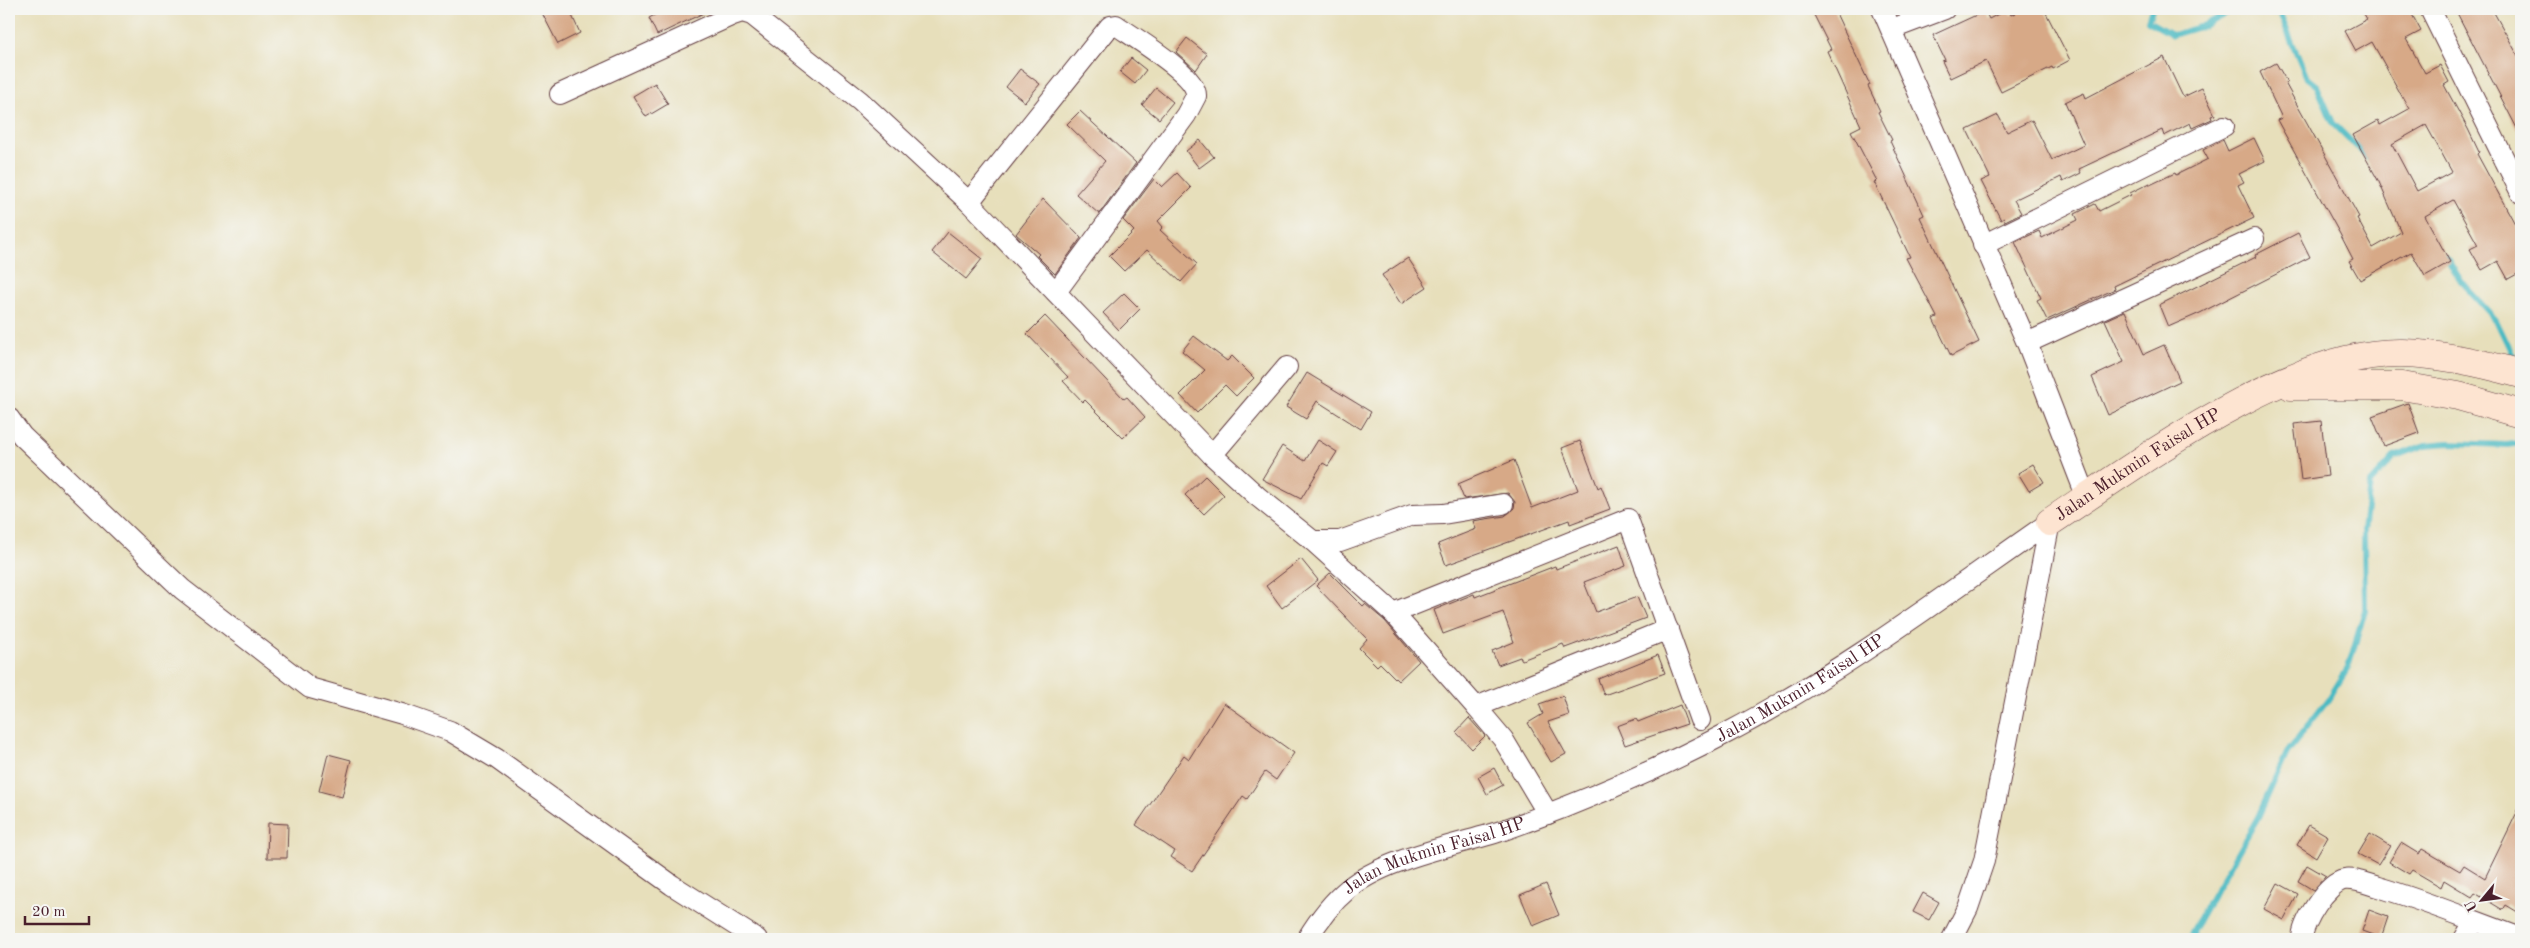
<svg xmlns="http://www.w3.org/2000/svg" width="2530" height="948" viewBox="0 0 2530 948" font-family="'Old Standard TT',serif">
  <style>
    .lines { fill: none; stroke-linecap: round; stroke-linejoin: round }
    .stream { stroke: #4bbac2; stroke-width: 6 }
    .building { fill: #d7a987; fill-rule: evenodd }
    .street-casing { stroke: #623c41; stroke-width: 22 }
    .secondary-casing { stroke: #623c41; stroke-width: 29 }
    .street { stroke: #fff; stroke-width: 20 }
    .secondary { stroke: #fde4d1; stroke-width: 28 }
    .labels { text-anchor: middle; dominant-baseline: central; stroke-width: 4.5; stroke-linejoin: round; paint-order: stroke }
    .street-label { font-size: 18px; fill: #4a1f2b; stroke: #f6f6f2 }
  </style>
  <rect width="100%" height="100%" fill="#f6f6f2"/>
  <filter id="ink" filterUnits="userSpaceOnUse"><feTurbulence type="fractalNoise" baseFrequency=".02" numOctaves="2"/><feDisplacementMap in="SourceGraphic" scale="10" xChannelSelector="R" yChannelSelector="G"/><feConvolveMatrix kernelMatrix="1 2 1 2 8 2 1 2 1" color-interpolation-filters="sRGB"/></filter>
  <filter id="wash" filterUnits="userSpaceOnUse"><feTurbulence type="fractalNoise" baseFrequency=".0096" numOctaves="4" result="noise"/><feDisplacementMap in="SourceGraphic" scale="20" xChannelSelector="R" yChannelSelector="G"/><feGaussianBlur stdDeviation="1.12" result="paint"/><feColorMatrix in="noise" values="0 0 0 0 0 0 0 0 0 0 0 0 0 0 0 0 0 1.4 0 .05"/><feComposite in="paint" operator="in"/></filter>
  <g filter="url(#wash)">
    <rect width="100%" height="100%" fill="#e7dfbb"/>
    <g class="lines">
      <g class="stream">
        <path d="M 2152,9 L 2148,21 L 2173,35 L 2203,26 L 2234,9"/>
        <path d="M 2278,9 L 2307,78 L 2317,86 L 2333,123 L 2369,159"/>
        <path d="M 2446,257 L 2463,284 L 2496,320 L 2517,364"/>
        <path d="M 2194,939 L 2192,932 L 2258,817 L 2287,753 L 2328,700 L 2348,668 L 2365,610 L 2364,531 L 2370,484 L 2394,457 L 2426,445 L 2449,443 L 2507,445 L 2521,443"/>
      </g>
    </g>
    <g id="blocks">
      <g class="building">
        <path d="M 540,9 L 569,9 L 580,33 L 558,44 Z"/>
        <path d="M 666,9 L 712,9 L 657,35 L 649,18 Z"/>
        <path d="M 1811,9 L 1834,9 L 1870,85 L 1868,86 L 1880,111 L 1878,112 L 1892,140 L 1890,141 L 1924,215 L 1920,217 L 1979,342 L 1951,356 L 1933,319 L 1937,317 L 1906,258 L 1910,257 L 1874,182 L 1877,181 L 1851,131 L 1861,126 L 1827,51 L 1831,49 Z"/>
        <path d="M 2008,9 L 2011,15 L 2023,9 L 2044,9 L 2070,60 L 2053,69 L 2052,67 L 2001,92 L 1986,61 L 1950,78 L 1942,61 L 1945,60 L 1933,35 L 1985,11 L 1989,19 Z"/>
        <path d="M 2361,9 L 2409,9 L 2421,31 L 2406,39 L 2425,73 L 2440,65 L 2449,82 L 2444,85 L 2468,129 L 2479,152 L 2477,154 L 2521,235 L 2521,272 L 2508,279 L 2498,261 L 2482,270 L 2470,249 L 2478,245 L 2453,200 L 2425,216 L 2450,262 L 2425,276 L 2411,252 L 2360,280 L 2349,261 L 2353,259 L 2340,234 L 2277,120 L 2282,118 L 2260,72 L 2276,63 L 2287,82 L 2285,83 L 2359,217 L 2357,218 L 2373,248 L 2401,232 L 2379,182 L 2353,135 L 2378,121 L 2380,125 L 2409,109 L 2372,42 L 2356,51 L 2345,31 L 2367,19 ZM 2426,125 L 2452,172 L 2417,191 L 2392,144 Z"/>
        <path d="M 2455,9 L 2492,9 L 2521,61 L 2521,136 Z"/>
        <path d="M 1187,38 L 1207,54 L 1196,70 L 1176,52 Z"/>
        <path d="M 2164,57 L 2183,97 L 2202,88 L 2215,115 L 2211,116 L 2212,119 L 2192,128 L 2190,123 L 2164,136 L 2162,130 L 2079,169 L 2081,173 L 2063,182 L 2061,177 L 2014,200 L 2021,213 L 2005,221 L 2004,218 L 2001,220 L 1981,181 L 1990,177 L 1967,130 L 1998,115 L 2007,132 L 2032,120 L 2052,160 L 2084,145 L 2065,102 L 2084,93 L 2086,98 Z"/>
        <path d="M 1131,58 L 1146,70 L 1135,84 L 1120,72 Z"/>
        <path d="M 1020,69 L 1040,84 L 1025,102 L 1006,87 Z"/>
        <path d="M 655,83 L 668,104 L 646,117 L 633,96 Z"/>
        <path d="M 1156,88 L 1173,102 L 1159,119 L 1142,105 Z"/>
        <path d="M 1080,111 L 1136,163 L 1099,214 L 1076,194 L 1105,161 L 1067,124 Z"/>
        <path d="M 2254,138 L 2265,161 L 2239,174 L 2244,182 L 2238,185 L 2254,218 L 2114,286 L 2115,289 L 2047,320 L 2037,300 L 2041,298 L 2015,242 L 2039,231 L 2042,238 L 2078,220 L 2075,214 L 2095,204 L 2099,211 L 2131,195 L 2130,193 L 2150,183 L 2150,185 L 2175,173 L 2176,175 L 2208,159 L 2203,150 L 2223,140 L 2228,151 Z"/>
        <path d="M 1200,140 L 1214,157 L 1199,168 L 1186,151 Z"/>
        <path d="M 1177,173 L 1191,188 L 1158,221 L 1163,227 L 1160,230 L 1197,264 L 1181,282 L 1147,250 L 1124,271 L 1109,256 L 1134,231 L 1123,220 L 1154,179 L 1162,187 Z"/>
        <path d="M 1043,199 L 1081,238 L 1055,274 L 1037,256 L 1039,254 L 1016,234 Z"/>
        <path d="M 948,232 L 982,259 L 966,279 L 932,252 Z"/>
        <path d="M 2298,233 L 2310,257 L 2200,313 L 2168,327 L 2159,305 L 2256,257 L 2255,255 Z"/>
        <path d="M 1408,258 L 1427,287 L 1401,304 L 1382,275 Z"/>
        <path d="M 1124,293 L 1140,309 L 1119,330 L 1103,313 Z"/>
        <path d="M 2125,311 L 2144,354 L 2164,345 L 2180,381 L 2108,415 L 2092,377 L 2124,362 L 2105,320 Z"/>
        <path d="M 1045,316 L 1124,399 L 1127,397 L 1145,417 L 1123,438 L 1085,400 L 1083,402 L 1063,381 L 1068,377 L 1027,334 Z"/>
        <path d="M 1194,336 L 1227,361 L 1232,356 L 1254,378 L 1236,396 L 1225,385 L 1197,413 L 1180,395 L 1205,370 L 1182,351 Z"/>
        <path d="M 1307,373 L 1371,412 L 1361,429 L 1317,401 L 1306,419 L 1286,407 Z"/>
        <path d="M 2408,403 L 2419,433 L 2384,446 L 2372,416 Z"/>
        <path d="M 2321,421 L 2328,476 L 2301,480 L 2294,424 Z"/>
        <path d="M 1318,440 L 1337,452 L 1328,466 L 1323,463 L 1301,499 L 1262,479 L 1282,446 L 1305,461 Z"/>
        <path d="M 1580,441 L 1598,488 L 1601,486 L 1610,509 L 1570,524 L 1569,520 L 1446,565 L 1438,544 L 1476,529 L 1473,521 L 1505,516 L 1514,508 L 1515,502 L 1508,493 L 1464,499 L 1458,484 L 1514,460 L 1532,508 L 1578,490 L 1562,448 Z"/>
        <path d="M 2033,464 L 2044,482 L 2029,491 L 2018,473 Z"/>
        <path d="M 1205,476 L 1224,495 L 1204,514 L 1185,495 Z"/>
        <path d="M 1619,545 L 1626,566 L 1584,582 L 1596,612 L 1637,597 L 1646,618 L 1565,648 L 1563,644 L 1522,660 L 1520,657 L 1498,665 L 1492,651 L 1514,642 L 1503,612 L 1443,634 L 1434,610 L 1474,594 L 1475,597 L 1555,566 L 1556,569 Z"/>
        <path d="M 1301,559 L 1318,580 L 1282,608 L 1266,586 Z"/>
        <path d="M 1330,573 L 1363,606 L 1365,604 L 1385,621 L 1419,661 L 1398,681 L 1380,663 L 1377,666 L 1359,648 L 1367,639 L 1316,586 Z"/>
        <path d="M 1658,655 L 1665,673 L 1604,695 L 1598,679 Z"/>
        <path d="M 1563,696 L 1569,715 L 1548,722 L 1566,754 L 1551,762 L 1528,723 L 1543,714 L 1539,704 Z"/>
        <path d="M 1224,703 L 1294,753 L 1276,780 L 1265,772 L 1247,799 L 1243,796 L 1192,871 L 1171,857 L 1175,851 L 1136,825 L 1184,755 L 1189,759 Z"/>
        <path d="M 1680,705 L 1687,724 L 1625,745 L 1617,726 L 1636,719 L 1638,722 Z"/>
        <path d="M 1469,718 L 1485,736 L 1472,749 L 1456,732 Z"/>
        <path d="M 328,754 L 351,760 L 342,797 L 319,791 Z"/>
        <path d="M 1494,768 L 1503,785 L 1487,794 L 1478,777 Z"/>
        <path d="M 2521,804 L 2521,914 L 2506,905 L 2503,910 L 2475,893 L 2472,897 L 2444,880 L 2441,887 L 2412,870 L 2409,874 L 2389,862 L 2401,843 L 2419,854 L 2422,849 L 2460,871 L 2464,865 L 2485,878 Z"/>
        <path d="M 268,823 L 288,824 L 287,858 L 267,858 Z"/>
        <path d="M 2309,825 L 2328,836 L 2316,857 L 2297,845 Z"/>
        <path d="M 2370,834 L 2390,846 L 2378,865 L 2358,854 Z"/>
        <path d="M 2307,865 L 2326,876 L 2313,890 L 2298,881 Z"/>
        <path d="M 2278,883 L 2298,894 L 2284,920 L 2264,909 Z"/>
        <path d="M 1546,884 L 1559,915 L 1533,926 L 1520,895 Z"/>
        <path d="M 1923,893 L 1939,902 L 1929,920 L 1913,912 Z"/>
        <path d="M 2369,910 L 2388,917 L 2381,938 L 2362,931 Z"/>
      </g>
    </g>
  </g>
  <g filter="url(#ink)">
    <use href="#blocks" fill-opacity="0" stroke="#623c41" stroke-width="1"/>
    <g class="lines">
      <defs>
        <g id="street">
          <path d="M 1882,9 L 2027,343 L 2087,498"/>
          <path d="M 2430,9 L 2521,193"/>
          <path d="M 1892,29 L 1945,9"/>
          <path d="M 560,94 L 733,15 L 742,12 L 752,15 L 860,101 L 969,202 L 1212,455 L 1257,496 L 1313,541 L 1340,541 L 1412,515 L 1443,514 L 1503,504"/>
          <path d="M 969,202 L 1110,26 L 1116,25 C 1133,37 1198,75 1196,96 L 1186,115 L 1056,292"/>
          <path d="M 1983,245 L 2224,126"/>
          <path d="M 2027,343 L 2254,239"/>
          <path d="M 9,418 L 22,436 L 182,589 L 310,688 L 402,714 L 450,731 L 497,759 L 672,885 L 757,939"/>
          <path d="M 1212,455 L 1287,367"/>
          <path d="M 1313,541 L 1393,613 L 1476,707 L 1668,629"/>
          <path d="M 1393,613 L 1628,519 L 1700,720"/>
          <path d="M 1476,707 L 1503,739 L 1548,814"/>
          <path id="s1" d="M 1307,939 C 1318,921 1331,903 1348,889 C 1385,858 1455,846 1501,831 C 1578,804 1655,771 1727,733 C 1841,673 1945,595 2050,522"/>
          <path d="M 1952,939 L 1968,908 L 1984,861 L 2050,522"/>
          <path d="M 2302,939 C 2302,923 2327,883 2344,880 C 2355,878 2367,884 2378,887 C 2426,901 2473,921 2521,938"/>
          <path d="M 2464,939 L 2474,922"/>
        </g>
        <g id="secondary">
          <path d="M 2291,386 L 2402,386 L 2458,396 L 2521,414"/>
          <path id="s2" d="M 2050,522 C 2142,461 2289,351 2402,353 C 2443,354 2482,363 2521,374"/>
        </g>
      </defs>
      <use href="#street" class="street-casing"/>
      <use href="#secondary" class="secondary-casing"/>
      <use href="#street" class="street"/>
      <use href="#secondary" class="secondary"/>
    </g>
  </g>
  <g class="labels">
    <g class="street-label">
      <text stroke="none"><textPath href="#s2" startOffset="105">Jalan Mukmin Faisal HP</textPath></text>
      <text stroke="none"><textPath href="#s1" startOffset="562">Jalan Mukmin Faisal HP</textPath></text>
      <text stroke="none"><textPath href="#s1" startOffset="158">Jalan Mukmin Faisal HP</textPath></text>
    </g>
  </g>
  <rect width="2530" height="948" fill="none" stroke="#f6f6f2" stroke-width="30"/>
  <g transform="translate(2482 900) rotate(241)" stroke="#f6f6f2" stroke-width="4" paint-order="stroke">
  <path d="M0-4L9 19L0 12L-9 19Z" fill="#4a1f2b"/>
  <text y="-8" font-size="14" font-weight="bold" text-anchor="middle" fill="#4a1f2b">U</text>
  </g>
  <path d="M25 916v8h64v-8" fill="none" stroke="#4a1f2b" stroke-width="2.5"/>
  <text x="32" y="916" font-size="15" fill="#4a1f2b" stroke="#f6f6f2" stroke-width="4" paint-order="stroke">20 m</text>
</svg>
